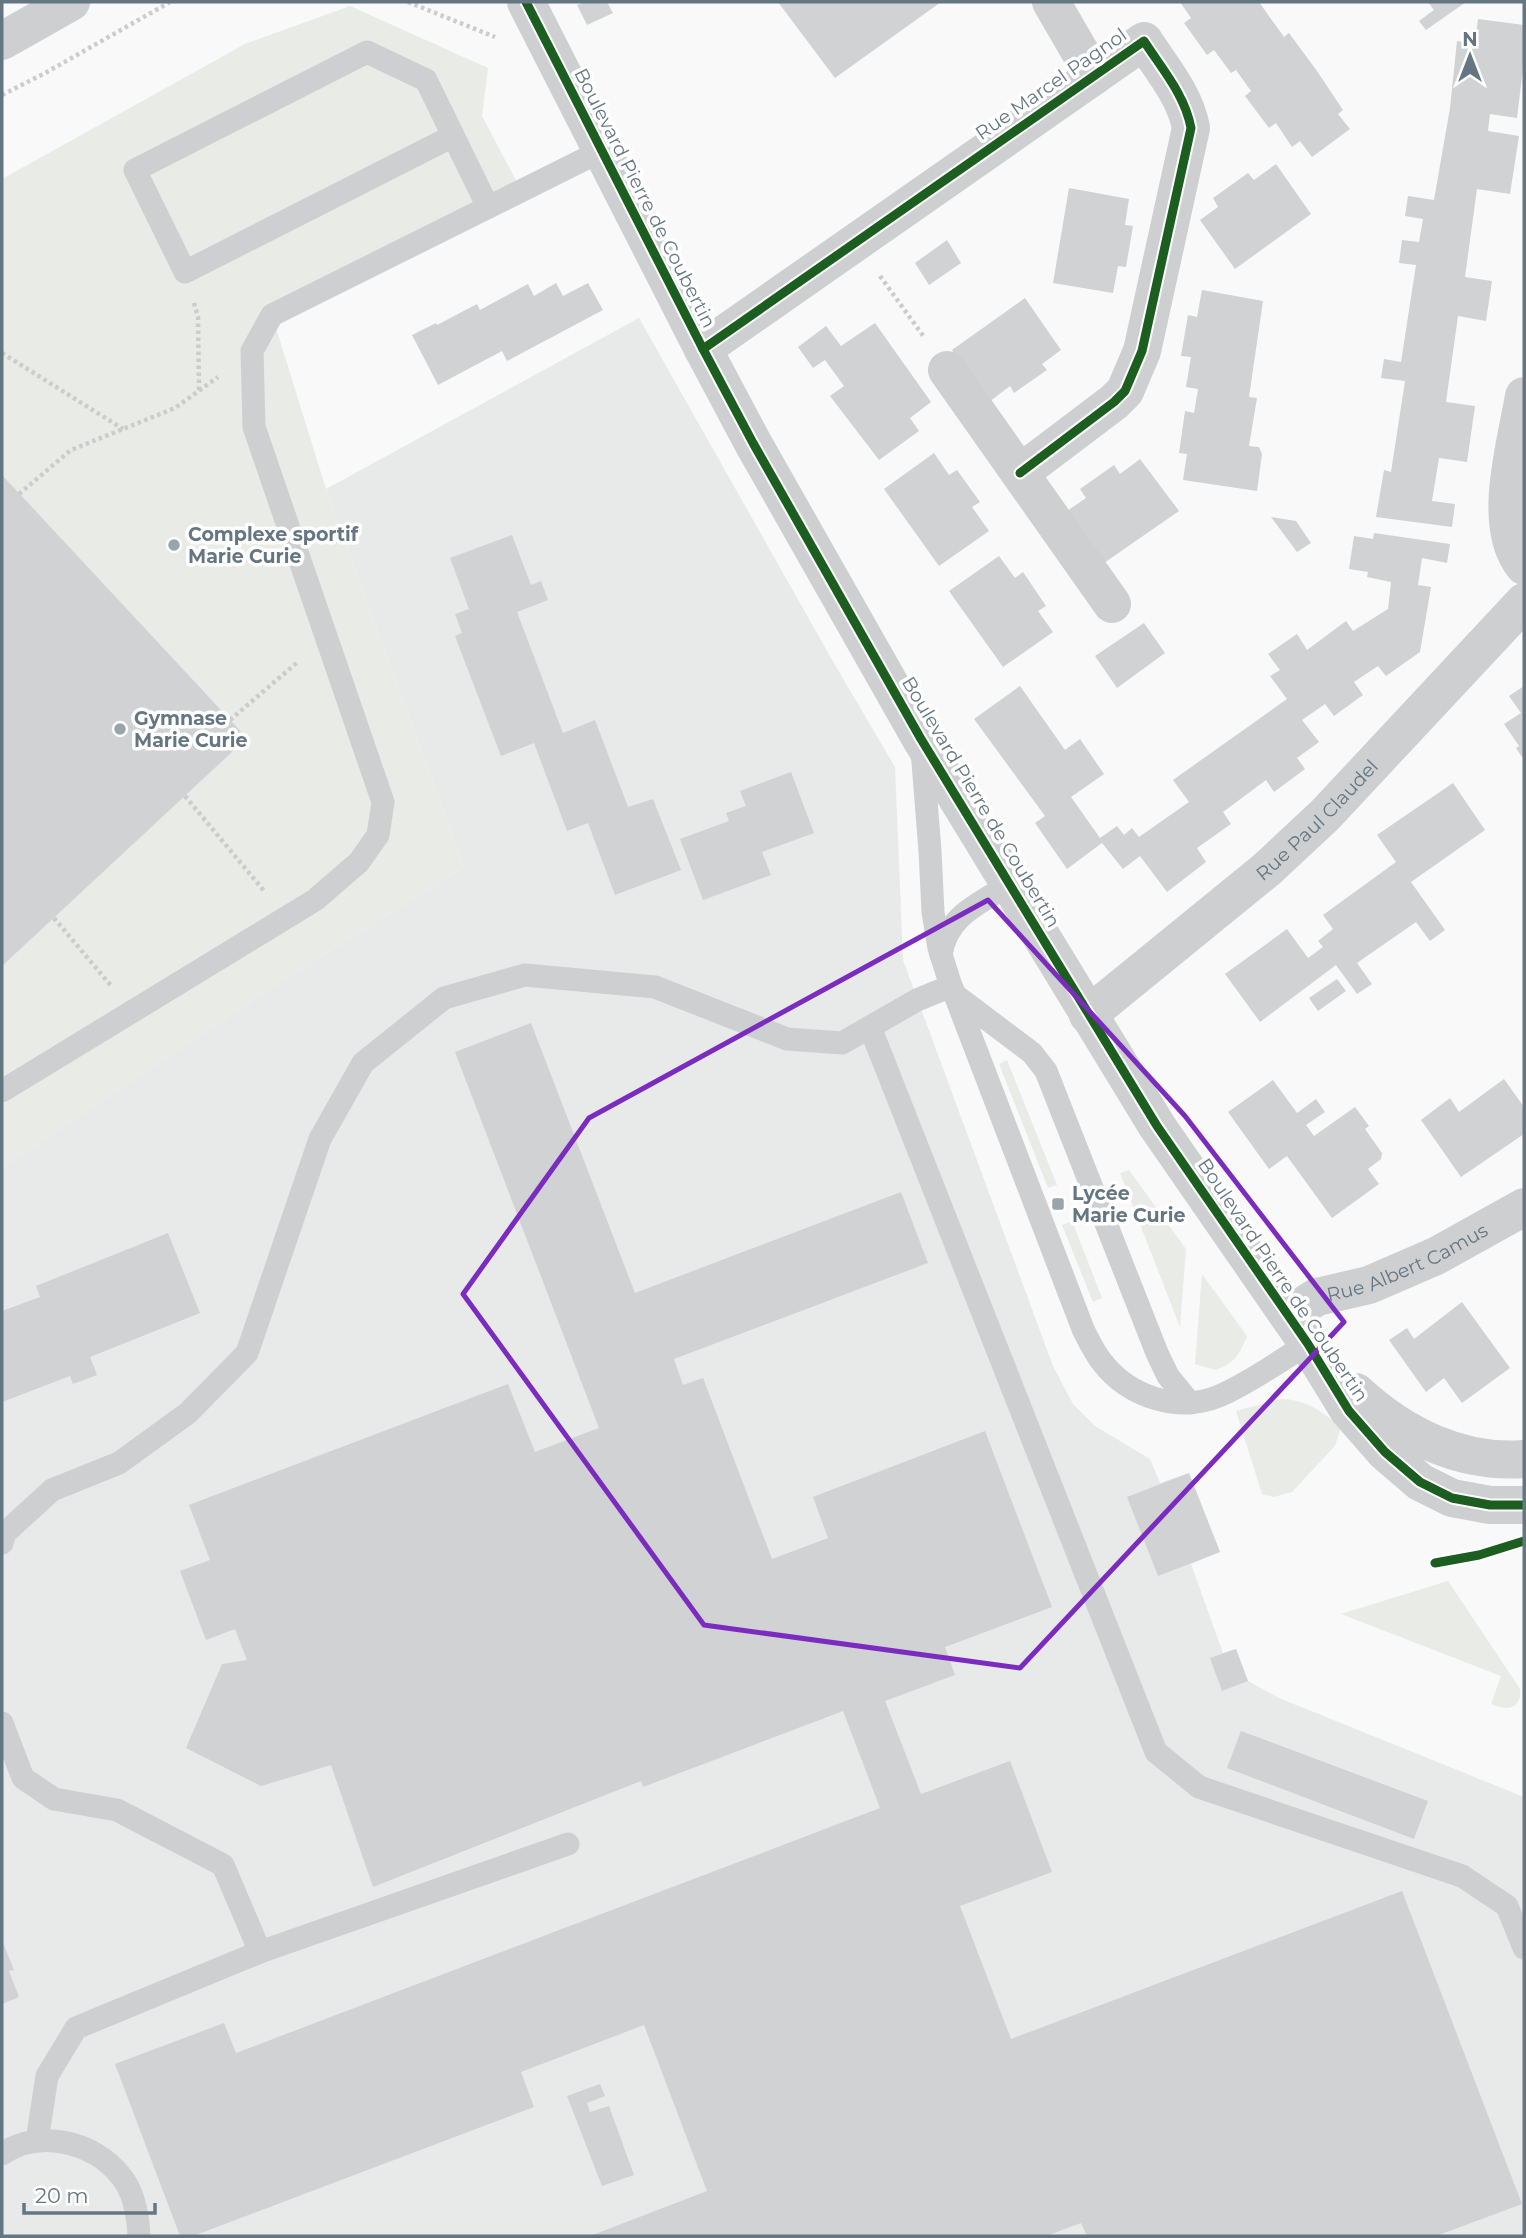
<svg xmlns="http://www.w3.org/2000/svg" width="1526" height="2238" viewBox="0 0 1526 2238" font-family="Montserrat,sans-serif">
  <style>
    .built { fill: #e8e9e9 }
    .green { fill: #e8ebe6 }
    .building { fill: #d0d2d3 }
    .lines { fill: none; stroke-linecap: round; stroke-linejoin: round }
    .path { stroke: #cbcccd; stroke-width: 4.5; stroke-dasharray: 3.5 3.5; stroke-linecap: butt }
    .service { stroke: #cecfd0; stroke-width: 23 }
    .minor { stroke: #cecfd0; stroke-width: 38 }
    .tertiary { stroke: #cecfd0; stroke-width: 38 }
    .cycleway-casing { stroke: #fff; stroke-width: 13 }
    .cycleway { stroke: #1b5e20; stroke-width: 9 }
    .marked { fill: none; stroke: #7b2cbf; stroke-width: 5; stroke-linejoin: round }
    .poi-dot { fill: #99a4ac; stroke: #fff; stroke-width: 2.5 }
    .labels { text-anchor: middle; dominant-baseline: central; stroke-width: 7; stroke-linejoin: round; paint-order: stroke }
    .street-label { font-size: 19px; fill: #657683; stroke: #fff }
    .poi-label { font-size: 19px; font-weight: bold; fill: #657683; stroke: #fff; text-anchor: start }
  </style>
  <rect width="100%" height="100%" fill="#f9f9f9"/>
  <path class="built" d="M 639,318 L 835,665 L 895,767 L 903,960 L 1053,1366 L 1073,1404 L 1095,1426 L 1150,1459 L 1160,1483 L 1189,1473 L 1220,1552 L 1191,1564 L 1223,1653 L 1236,1649 L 1248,1681 L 1279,1698 L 1524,1797 L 1524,2236 L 2,2236 L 2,1168 L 282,981 L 464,867 L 326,489 Z"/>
  <g class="green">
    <path d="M 350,6 L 488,68 L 482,116 L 521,190 L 272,315 L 326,489 L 464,867 L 282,981 L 2,1168 L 2,179 L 245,44 Z"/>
    <path d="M 1007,1060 L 1057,1185 L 1048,1188 L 999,1064 Z"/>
    <path d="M 1129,1170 L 1186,1249 L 1180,1327 L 1120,1173 Z"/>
    <path d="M 1072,1221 L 1102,1298 L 1093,1302 L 1062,1225 Z"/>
    <path d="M 1202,1274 L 1247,1336 C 1240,1354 1234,1364 1215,1370 L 1195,1364 Z"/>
    <path d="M 1280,1399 C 1306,1399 1321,1411 1341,1427 L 1335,1446 L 1292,1492 L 1274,1497 L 1262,1494 L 1236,1411 Z"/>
    <path d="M 1448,1581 L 1520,1689 C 1522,1710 1506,1711 1491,1704 L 1501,1676 L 1341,1614 Z"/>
  </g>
  <g class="building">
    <path d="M 585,2 L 607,2 L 613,13 L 587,25 L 577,5 Z"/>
    <path d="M 778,2 L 941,2 L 835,78 Z"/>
    <path d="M 1180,2 L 1259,2 L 1284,37 L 1289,33 L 1317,71 L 1343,110 L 1338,114 L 1350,129 L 1312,157 L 1300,141 L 1292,147 L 1276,123 L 1269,128 L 1245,96 L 1251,91 L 1236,70 L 1231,73 L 1214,50 L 1207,55 L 1184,23 L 1191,18 Z"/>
    <path d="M 1428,2 L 1466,2 L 1426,30 L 1419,21 L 1434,10 Z"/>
    <path d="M 1478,19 L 1524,25 L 1524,60 L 1517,118 L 1490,114 L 1488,131 L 1519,136 L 1510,194 L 1477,189 L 1465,277 L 1492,281 L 1486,321 L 1458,316 L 1446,402 L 1475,406 L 1467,462 L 1439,458 L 1432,501 L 1455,504 L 1452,527 L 1376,517 L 1384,470 L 1391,472 L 1405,381 L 1381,378 L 1384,359 L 1401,362 L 1416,265 L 1399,263 L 1402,240 L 1419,242 L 1423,219 L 1405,216 L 1408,196 L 1434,200 L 1450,108 L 1457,41 L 1475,44 Z"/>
    <path d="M 1276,164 L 1311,214 L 1235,269 L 1200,220 L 1218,207 L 1213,198 L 1248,173 L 1254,180 Z"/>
    <path d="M 1069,188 L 1129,199 L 1125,225 L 1133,226 L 1126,267 L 1118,266 L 1113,293 L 1053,283 Z"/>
    <path d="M 947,240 L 961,263 L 929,285 L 915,263 Z"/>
    <path d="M 556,283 L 563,296 L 588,283 L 603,310 L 507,361 L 502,351 L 438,385 L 412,335 L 436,323 L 437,325 L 477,304 L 480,310 L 528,284 L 534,296 Z"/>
    <path d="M 1202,290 L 1263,301 L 1249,397 L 1257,398 L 1249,446 L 1259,447 L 1262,454 L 1257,491 L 1183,480 L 1187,454 L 1179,453 L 1185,411 L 1194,413 L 1198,389 L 1186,387 L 1191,357 L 1181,356 L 1188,315 L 1197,317 Z"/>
    <path d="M 1025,298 L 1061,350 L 1042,364 L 1047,370 L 1014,393 L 1010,386 L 989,402 L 952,350 Z"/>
    <path d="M 875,323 L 931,402 L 910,418 L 919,431 L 879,460 L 830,396 L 844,386 L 825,360 L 813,368 L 798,347 L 826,326 L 841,346 Z"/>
    <path d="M 934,453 L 949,475 L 957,470 L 980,502 L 972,507 L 989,531 L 939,566 L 884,489 Z"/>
    <path d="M 1140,459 L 1179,511 L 1104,563 L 1067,511 L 1086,498 L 1080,489 L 1114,465 L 1120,474 Z"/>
    <path d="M 2,475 L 247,738 L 2,966 Z"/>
    <path d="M 1271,517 L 1296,521 L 1311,543 L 1297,552 Z"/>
    <path d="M 1374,533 L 1450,544 L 1447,563 L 1422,558 L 1418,585 L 1431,587 L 1420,652 L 1386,676 L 1378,666 L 1354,682 L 1363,695 L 1334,716 L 1325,704 L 1302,720 L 1319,742 L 1297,758 L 1305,769 L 1274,792 L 1266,780 L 1223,812 L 1231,824 L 1197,848 L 1206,862 L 1167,892 L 1140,856 L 1123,869 L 1102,843 L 1067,869 L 1035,823 L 1045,816 L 974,719 L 1020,686 L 1065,750 L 1080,739 L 1104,774 L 1071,797 L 1100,838 L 1117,826 L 1124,835 L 1132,828 L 1139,837 L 1189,802 L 1173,780 L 1287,699 L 1270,676 L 1280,670 L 1268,654 L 1297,634 L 1307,650 L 1346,621 L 1353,631 L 1388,609 L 1391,582 L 1367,577 L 1368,572 L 1349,569 L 1354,536 L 1373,539 Z"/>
    <path d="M 512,535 L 531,585 L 541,581 L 548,600 L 517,612 L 563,733 L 595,720 L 628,807 L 653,799 L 681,870 L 615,895 L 588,823 L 567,831 L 534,743 L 501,756 L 455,636 L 462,633 L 455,614 L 469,609 L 450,558 Z"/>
    <path d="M 999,556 L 1015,578 L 1023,572 L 1046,606 L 1038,611 L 1053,632 L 1003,667 L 949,591 Z"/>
    <path d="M 1144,623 L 1165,653 L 1117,688 L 1095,656 Z"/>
    <path d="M 1524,686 L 1524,760 L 1516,748 L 1519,746 L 1504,724 L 1521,713 L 1509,696 Z"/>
    <path d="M 791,772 L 814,833 L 762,852 L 771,875 L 703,900 L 680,839 L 729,821 L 726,813 L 746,806 L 740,791 Z"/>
    <path d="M 1453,783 L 1485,830 L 1411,882 L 1445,930 L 1430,941 L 1416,922 L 1357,963 L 1372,984 L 1357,994 L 1336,965 L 1260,1022 L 1225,974 L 1287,929 L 1308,958 L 1323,947 L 1318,941 L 1333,929 L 1323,915 L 1396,862 L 1377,835 Z"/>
    <path d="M 1337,979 L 1346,991 L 1318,1011 L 1309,998 Z"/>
    <path d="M 531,1023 L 635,1293 L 901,1192 L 928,1263 L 674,1359 L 683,1385 L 703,1378 L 772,1559 L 828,1538 L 813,1497 L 985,1431 L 1052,1607 L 945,1647 L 955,1675 L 885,1701 L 921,1794 L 1010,1761 L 1052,1872 L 960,1906 L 1011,2039 L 1402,1891 L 1522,2204 L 1436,2236 L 1087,2236 L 1081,2223 L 1046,2236 L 590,2236 L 707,2191 L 644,2025 L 521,2072 L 534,2107 L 193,2236 L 180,2236 L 115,2064 L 224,2023 L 236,2053 L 880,1808 L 843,1711 L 643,1787 L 641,1781 L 373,1887 L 331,1765 L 261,1786 L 186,1748 L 222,1664 L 247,1660 L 235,1629 L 206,1640 L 180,1571 L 210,1560 L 189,1505 L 508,1384 L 535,1452 L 599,1428 L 455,1052 Z"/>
    <path d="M 1504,1079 L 1524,1107 L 1524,1134 L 1461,1177 L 1421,1120 L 1450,1098 L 1459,1112 Z"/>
    <path d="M 1273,1080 L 1297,1113 L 1316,1099 L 1325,1112 L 1306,1125 L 1314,1136 L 1355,1107 L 1369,1126 L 1365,1129 L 1382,1153 L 1381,1159 L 1368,1169 L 1379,1184 L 1332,1218 L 1287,1156 L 1269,1169 L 1228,1112 Z"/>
    <path d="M 168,1233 L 200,1313 L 90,1357 L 97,1375 L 73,1384 L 70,1376 L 2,1402 L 2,1311 L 40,1297 L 36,1286 Z"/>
    <path d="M 1462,1302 L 1510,1368 L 1462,1403 L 1444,1378 L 1426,1392 L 1389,1340 L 1407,1328 L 1414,1339 Z"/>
    <path d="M 1189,1473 L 1220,1552 L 1158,1576 L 1127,1497 Z"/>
    <path d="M 1236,1649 L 1248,1681 L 1222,1691 L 1210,1658 Z"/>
    <path d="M 1241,1731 L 1428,1801 L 1414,1839 L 1227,1768 Z"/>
    <path d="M 2,1940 L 14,1970 L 9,1971 L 19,1997 L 2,2004 Z"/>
    <path d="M 600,2084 L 605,2096 L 587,2103 L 590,2112 L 609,2106 L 634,2175 L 602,2186 L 567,2096 Z"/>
  </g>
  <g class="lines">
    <g class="path">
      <path d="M 408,2 L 495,37"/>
      <path d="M 2,95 L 47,72 L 170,2"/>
      <path d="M 880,276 L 924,337"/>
      <path d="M 194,303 L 198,317 L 199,391"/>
      <path d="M 2,353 L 123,429"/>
      <path d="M 19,494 L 71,450 L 175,408 L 218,377"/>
      <path d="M 230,720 L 299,661"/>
      <path d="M 185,796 L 265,892"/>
      <path d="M 54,918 L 112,987"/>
    </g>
    <g class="service">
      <path d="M 453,136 L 185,272 L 135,170 L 367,52 L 426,80 L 488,207"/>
      <path d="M 922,750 L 930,851 L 933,912 L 939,948 L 951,986 L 955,995 L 1032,1053 L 1046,1071 L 1157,1353 L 1168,1376 L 1190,1403"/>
      <path d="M 941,955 C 947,916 978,904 1009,885"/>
      <path d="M 955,995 L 1083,1329 C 1089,1341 1094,1352 1102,1362 C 1129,1397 1178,1413 1219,1396 C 1250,1383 1279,1361 1308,1344"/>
      <path d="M 870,1027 L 1156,1752 L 1199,1787 L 1462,1876 L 1507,1906 L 1524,1948"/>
      <path d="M 2,1091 L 315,900 L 359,862 L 378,835 L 383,802 L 254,427 L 252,351 L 272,315 L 601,151"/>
      <path d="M 2,1543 L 5,1533 L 52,1490 L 119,1463 L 188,1413 L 247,1353 L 320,1139 L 363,1063 L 444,998 L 525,975 L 655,987 L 787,1039 L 842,1043 L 917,1000 L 951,986"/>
      <path d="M 2,1723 L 23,1778 L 54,1799 L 117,1810 L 223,1865 L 260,1952 L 76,2028 L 47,2076 L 37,2141"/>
      <path d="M 260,1952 L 568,1844"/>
      <path d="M 2,2154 C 38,2129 93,2141 120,2175 C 134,2191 138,2215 139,2236"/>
    </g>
    <g class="minor">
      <path d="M 1051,2 L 1094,76"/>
      <path d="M 2,41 L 71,2"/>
      <path d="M 703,349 L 1144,41 C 1162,69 1185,95 1191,128 L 1142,351 L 1125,391 L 1114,402 L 1020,473"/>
      <path d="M 947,370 L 1112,604"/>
      <path d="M 1524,396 C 1516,444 1491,526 1524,566"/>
      <path id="s1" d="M 1088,1015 L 1266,870 L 1325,815 L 1524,602"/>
      <path id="s2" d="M 1288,1315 L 1317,1297 L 1369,1285 L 1436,1256 L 1524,1207"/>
    </g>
    <g class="tertiary">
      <path d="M 526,2 L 703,349 L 753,443 L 921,739 L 1157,1126 L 1308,1344 L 1349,1411 L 1385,1452 L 1420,1482 L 1452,1498 L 1490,1505 L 1524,1505"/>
      <path d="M 1356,1392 C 1402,1435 1461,1464 1524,1459"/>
    </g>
    <defs>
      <g id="cycleway">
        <path d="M 526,2 L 703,349 L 753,443 L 921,739 L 1157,1126 L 1308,1344 L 1349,1411 L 1385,1452 L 1420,1482 L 1452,1498 L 1490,1505 L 1524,1505"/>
        <path d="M 703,349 L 1144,41 C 1162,69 1185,95 1191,128 L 1142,351 L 1125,391 L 1114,402 L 1020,473"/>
        <path d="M 1435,1563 L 1479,1555 L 1524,1541"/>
      </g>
    </defs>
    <use href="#cycleway" class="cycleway-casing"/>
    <use href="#cycleway" class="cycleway"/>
  </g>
  <path class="marked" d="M 988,900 L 1185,1116 L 1344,1322 L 1020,1668 L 704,1625 L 463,1294 L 589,1118 Z"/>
  <g class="poi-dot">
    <circle cx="174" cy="545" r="7"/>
    <circle cx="120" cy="729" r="7"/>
    <rect x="1051" y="1197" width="14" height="14" rx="3.5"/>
  </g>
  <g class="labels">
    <g class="street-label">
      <text transform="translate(1051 84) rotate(-35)">Rue Marcel Pagnol</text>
      <text transform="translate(645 198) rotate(63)">Boulevard Pierre de Coubertin</text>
      <text transform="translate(981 802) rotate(59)">Boulevard Pierre de Coubertin</text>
      <text stroke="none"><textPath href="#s1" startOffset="301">Rue Paul Claudel</textPath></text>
      <text stroke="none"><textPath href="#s2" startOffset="131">Rue Albert Camus</textPath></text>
      <text transform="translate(1283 1280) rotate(56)">Boulevard Pierre de Coubertin</text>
    </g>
    <g class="poi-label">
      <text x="188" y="534">Complexe sportif<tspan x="188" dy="22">Marie Curie</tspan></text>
      <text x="134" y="718">Gymnase<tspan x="134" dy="22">Marie Curie</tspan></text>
      <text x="1072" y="1193">Lycée<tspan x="1072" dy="22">Marie Curie</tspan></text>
    </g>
  </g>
  <rect width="1526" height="2238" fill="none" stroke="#657683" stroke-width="7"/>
  <g transform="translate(1470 56)" stroke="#ffffff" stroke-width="5" paint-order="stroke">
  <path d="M0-5L12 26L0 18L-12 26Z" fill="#657683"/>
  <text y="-10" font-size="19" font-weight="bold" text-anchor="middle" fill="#657683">N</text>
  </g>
  <path d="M24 2203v10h131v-10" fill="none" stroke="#657683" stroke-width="3.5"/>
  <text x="35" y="2203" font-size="21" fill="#657683" stroke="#ffffff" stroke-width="5" paint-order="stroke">20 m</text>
</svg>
